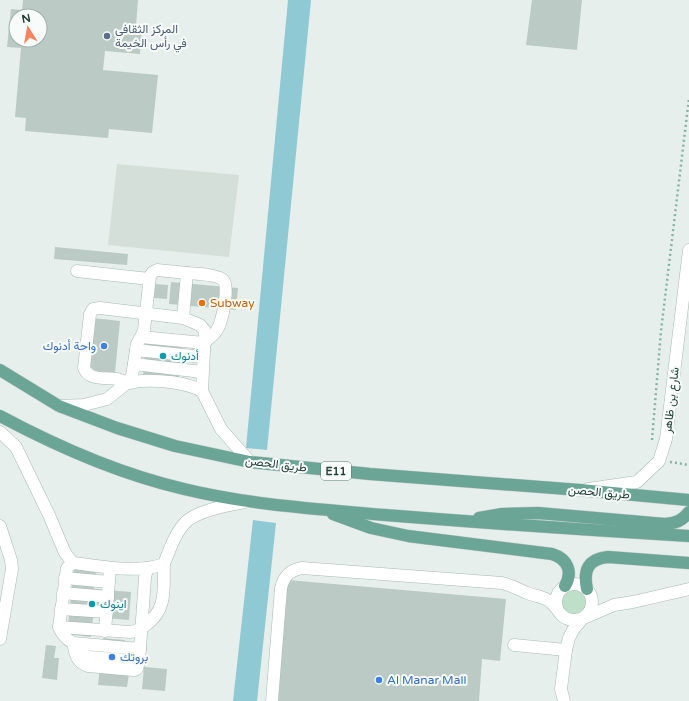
<svg xmlns="http://www.w3.org/2000/svg" width="689" height="701" viewBox="0 0 689 701" font-family="'Varela Round',Vazirmatn,sans-serif">
  <style>
    .built { fill: #d4dfda }
    .green { fill: #bfe0c8 }
    .water { fill: #8ec9d4 }
    .building { fill: #bbcac4; fill-rule: evenodd }
    .lines { fill: none; stroke-linecap: round; stroke-linejoin: round }
    .minor-casing { stroke: #a8b8b2; stroke-width: 13 }
    .major-casing { stroke: #c2cac8; stroke-width: 13 }
    .path { stroke: #86b3a5; stroke-width: 2.5; stroke-dasharray: 2 3; stroke-linecap: butt }
    .minor { stroke: #fff; stroke-width: 12 }
    .major { stroke: #6aa596; stroke-width: 12 }
    .service-dot { fill: #5c6f8a; stroke: #f7fbf9; stroke-width: 1.5 }
    .food-dot { fill: #e8710a; stroke: #f7fbf9; stroke-width: 1.5 }
    .shop-dot { fill: #3f7fe0; stroke: #f7fbf9; stroke-width: 1.5 }
    .culture-dot { fill: #0f9aa8; stroke: #f7fbf9; stroke-width: 1.5 }
    .labels { text-anchor: middle; dominant-baseline: central; stroke-width: 4; stroke-linejoin: round; paint-order: stroke }
    .shield { fill: #f7fbf9; stroke: #637a73; stroke-width: 1 }
    .shield-label { font-size: 11px; font-weight: bold; fill: #24423a }
    .service-label { font-size: 12px; fill: #4e5e75; stroke: #f7fbf9; text-anchor: start }
    .food-label { font-size: 12px; fill: #c56008; stroke: #f7fbf9; text-anchor: start }
    .shop-label { font-size: 12px; fill: #366cbe; stroke: #f7fbf9; text-anchor: start }
    .culture-label { font-size: 12px; fill: #0d838f; stroke: #f7fbf9; text-anchor: start }
    .street-label { font-size: 12px; fill: #24423a; stroke: #f7fbf9 }
  </style>
  <rect width="100%" height="100%" fill="#e6efeb"/>
  <path class="built" d="M 117,164 L 239,175 L 229,257 L 108,245 Z"/>
  <circle class="green" cx="574" cy="602" r="12"/>
  <g class="water">
    <path d="M 288,0 L 311,0 L 267,450 L 246,448 Z"/>
    <path d="M 253,520 L 276,523 L 257,701 L 233,701 Z"/>
  </g>
  <g class="building">
    <path d="M 23,0 L 138,0 L 136,25 L 142,26 L 140,54 L 105,51 L 103,70 L 158,75 L 152,133 L 109,129 L 108,138 L 25,131 L 26,118 L 15,117 L 21,48 L 7,47 L 11,9 L 22,10 ZM 16,16 L 40,16 L 40,40 L 16,40 Z"/>
    <path d="M 532,0 L 582,0 L 577,50 L 526,45 Z"/>
    <path d="M 55,247 L 128,254 L 127,265 L 54,259 Z"/>
    <path d="M 171,282 L 238,288 L 236,310 L 169,304 Z"/>
    <path d="M 155,284 L 168,285 L 167,299 L 154,298 Z"/>
    <path d="M 93,318 L 120,321 L 115,373 L 88,370 Z"/>
    <path d="M 147,334 L 183,338 L 179,378 L 143,375 Z"/>
    <path d="M 74,568 L 96,570 L 94,589 L 131,592 L 129,620 L 93,617 L 91,637 L 67,634 Z"/>
    <path d="M 288,580 L 506,599 L 500,661 L 482,659 L 479,701 L 276,701 Z"/>
    <path d="M 103,638 L 125,640 L 121,673 L 129,674 L 127,687 L 98,685 Z"/>
    <path d="M 46,645 L 56,646 L 54,658 L 59,658 L 57,680 L 42,678 Z"/>
    <path d="M 144,667 L 167,669 L 165,691 L 142,689 Z"/>
  </g>
  <g class="lines">
    <defs>
      <g id="minor">
        <path d="M 77,271 L 149,279"/>
        <path d="M 141,337 L 144,330 L 150,276 L 153,272 L 157,270 L 187,273 L 183,318"/>
        <path d="M 136,350 L 203,357"/>
        <path d="M 134,364 L 202,372"/>
        <path d="M 202,391 C 186,382 159,380 141,381 C 137,381 133,383 129,383 C 125,383 121,380 117,379 C 106,377 89,381 84,368 L 90,314 L 93,309 L 100,308 L 183,318 L 200,325 L 205,331 L 202,391 L 221,429 L 250,462"/>
        <path d="M 59,406 L 84,405 L 107,399 L 127,383 L 132,376 L 137,344 L 141,337 L 204,343 C 208,339 214,335 217,330 C 222,322 230,286 223,280 C 217,274 195,274 187,273"/>
        <path d="M 0,432 L 16,447 L 49,515 L 65,553 L 73,563 C 100,566 137,574 164,564 C 169,551 176,530 188,520 C 203,509 227,506 245,502"/>
        <path d="M 588,489 L 637,482 L 659,461 L 666,439 L 689,250"/>
        <path d="M 0,526 L 11,560 L 12,569 L 0,639"/>
        <path d="M 73,563 L 67,568 L 59,627 L 130,632 C 137,631 141,629 146,625 C 168,608 163,589 164,564"/>
        <path d="M 65,578 L 109,582"/>
        <circle cx="574" cy="602" r="18"/>
        <path d="M 63,593 L 108,597"/>
        <path d="M 61,609 L 107,612"/>
        <path d="M 586,617 L 614,605 L 633,602 L 689,589"/>
        <path d="M 59,627 C 62,635 66,639 73,643 C 76,655 76,662 88,666 L 134,670 L 137,669 L 139,661 L 145,578 L 147,568"/>
        <path d="M 105,631 L 110,568"/>
        <path d="M 73,643 L 140,649"/>
        <path d="M 514,645 L 566,650"/>
        <path d="M 76,653 L 90,657 L 139,661"/>
        <path d="M 272,701 L 281,588 C 284,576 290,570 302,568 L 502,583 C 511,585 518,589 527,593 C 541,598 547,596 557,609"/>
        <path d="M 564,701 L 561,689 L 566,650 L 569,638 L 573,630 L 583,618"/>
      </g>
      <g id="major">
        <path d="M 0,370 L 59,406 L 117,428 L 175,446 L 250,462 L 370,474 L 580,490 L 689,500"/>
        <path d="M 0,416 C 58,447 119,474 184,489 C 250,505 317,509 385,515 C 486,523 587,530 689,536"/>
        <path d="M 333,514 L 371,528 L 408,536 L 552,554 C 568,559 573,572 565,586"/>
        <path d="M 479,518 L 502,514 L 538,513 L 665,524 C 676,523 682,521 689,512"/>
        <path d="M 587,589 C 583,570 588,559 608,557 L 689,563"/>
      </g>
    </defs>
    <use href="#minor" class="minor-casing"/>
    <use href="#major" class="major-casing"/>
    <g class="path">
      <path d="M 652,440 L 661,331 L 689,98"/>
      <path d="M 670,462 L 689,465"/>
    </g>
    <use href="#minor" class="minor"/>
    <use href="#major" class="major"/>
  </g>
  <circle class="service-dot" cx="107" cy="36" r="4"/>
  <circle class="food-dot" cx="202" cy="303" r="4"/>
  <g class="shop-dot">
    <circle cx="104" cy="346" r="4"/>
    <circle cx="112" cy="657" r="4"/>
    <circle cx="379" cy="680" r="4"/>
  </g>
  <g class="culture-dot">
    <circle cx="163" cy="356" r="4"/>
    <circle cx="92" cy="604" r="4"/>
  </g>
  <g class="labels">
    <rect class="shield" x="321" y="462" width="30" height="18" rx="3"/>
    <g class="shield-label">
      <text x="336" y="471">E11</text>
    </g>
    <g class="service-label">
      <text x="115" y="29">المركز الثقافي<tspan x="115" dy="14">في رأس الخيمة</tspan></text>
    </g>
    <g class="food-label">
      <text x="210" y="303">Subway</text>
    </g>
    <g class="shop-label">
      <text x="96" y="346" text-anchor="end">واحة أدنوك</text>
      <text x="120" y="657">بروتك</text>
      <text x="387" y="680">Al Manar Mall</text>
    </g>
    <g class="culture-label">
      <text x="171" y="356">أدنوك</text>
      <text x="100" y="604">اينوك</text>
    </g>
    <g class="street-label">
      <text transform="translate(671 400) rotate(-83)">شارع بن ظاهر</text>
      <text transform="translate(276 464) rotate(7)">طريق الحصن</text>
      <text transform="translate(599 492) rotate(5)">طريق الحصن</text>
    </g>
  </g>
  <g transform="translate(28 28) rotate(349)"><circle r="19" fill="#f7fbf9" stroke="#a3b1ad"/>
  <path d="M0-3L7 15L0 10L-7 15Z" fill="#f4845f"/>
  <text y="-6" font-size="11" font-weight="bold" text-anchor="middle" fill="#24423a">N</text>
  </g>
</svg>
